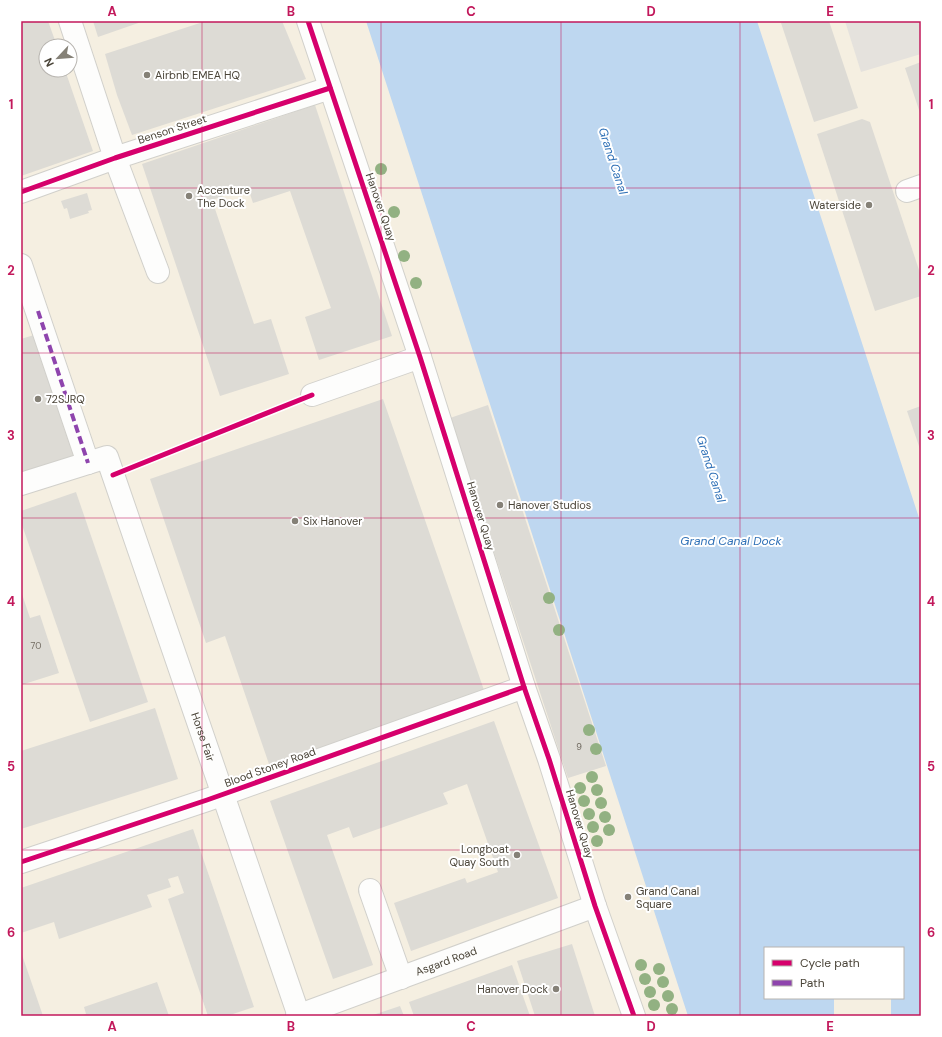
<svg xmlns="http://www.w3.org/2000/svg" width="942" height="1037" viewBox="0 0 942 1037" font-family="'DM Sans',sans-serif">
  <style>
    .commercial { fill: #f5efe1; fill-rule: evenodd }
    .industrial { fill: #e5e2dd }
    .water { fill: #bed7f0 }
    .building { fill: #dddbd5 }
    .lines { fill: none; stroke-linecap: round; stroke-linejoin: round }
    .minor-casing { stroke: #d1d0cb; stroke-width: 24 }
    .minor { stroke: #fdfdfc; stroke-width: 22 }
    .quiet { stroke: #8e44ad; stroke-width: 4; stroke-dasharray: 8 4; stroke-linecap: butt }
    .cycleway-casing { stroke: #fff; stroke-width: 8 }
    .cycleway { stroke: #d6006c; stroke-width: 5 }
    .tree { fill: #92b182 }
    .grid { fill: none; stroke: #c2185b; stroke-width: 1; stroke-opacity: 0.55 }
    .poi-dot { fill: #858177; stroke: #fff; stroke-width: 1.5 }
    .labels { text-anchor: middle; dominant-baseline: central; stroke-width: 4; stroke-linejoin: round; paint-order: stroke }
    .number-label { font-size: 9px; fill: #706a60 }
    .poi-label { font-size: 11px; fill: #4a4438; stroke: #fff; text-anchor: start }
    .street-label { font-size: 11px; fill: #4a4438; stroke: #fff }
    .water-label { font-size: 12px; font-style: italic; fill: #3071b7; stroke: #fff }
    .neatline { fill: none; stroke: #c2185b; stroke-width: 1.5 }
    .grid-label { font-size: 13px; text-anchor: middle; font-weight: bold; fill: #c2185b }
  </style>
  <rect width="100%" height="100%" fill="#f3f2ed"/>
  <path class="commercial" d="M 21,21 L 921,21 L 921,1016 L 21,1016 ZM 46,46 L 70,46 L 70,70 L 46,70 ZM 765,948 L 903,948 L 903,998 L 765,998 Z"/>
  <path class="industrial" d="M 845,21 L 921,21 L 921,54 L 861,72 Z"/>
  <path class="water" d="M 366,21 L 757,21 L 921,524 L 921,1016 L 891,1016 L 891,998 L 903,998 L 903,948 L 765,948 L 765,998 L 834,998 L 834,1016 L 688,1016 Z"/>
  <g class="building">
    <path d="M 21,21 L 48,21 L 57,46 L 46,46 L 46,70 L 65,70 L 93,151 L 21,176 Z"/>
    <path d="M 93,21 L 144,21 L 98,37 Z"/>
    <path d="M 206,21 L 282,21 L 306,79 L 132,135 L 117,95 L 105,54 Z"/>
    <path d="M 785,21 L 829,21 L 858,108 L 814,122 L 781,23 Z"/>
    <path d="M 921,62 L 921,116 L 905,68 Z"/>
    <path d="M 315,105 L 392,336 L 319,360 L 305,317 L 331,308 L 290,191 L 253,203 L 248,188 L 212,200 L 254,324 L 271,319 L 289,374 L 220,396 L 142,164 Z"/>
    <path d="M 862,119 L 870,122 L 921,276 L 921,296 L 875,311 L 817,134 Z"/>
    <path d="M 87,193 L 92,210 L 88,211 L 89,213 L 70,219 L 67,208 L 64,209 L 61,201 Z"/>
    <path d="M 34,335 L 76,458 L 21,477 L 21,339 Z"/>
    <path d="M 383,399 L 485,693 L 270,767 L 225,636 L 206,643 L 150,479 Z"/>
    <path d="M 488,405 L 606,766 L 568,778 L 450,418 Z"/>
    <path d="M 921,406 L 921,452 L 907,411 Z"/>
    <path d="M 76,492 L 148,702 L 90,722 L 21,522 L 21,511 Z"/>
    <path d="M 21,591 L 30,618 L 40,615 L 59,673 L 21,685 Z"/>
    <path d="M 155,708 L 178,779 L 21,829 L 21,751 Z"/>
    <path d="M 494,721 L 558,898 L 411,951 L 394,903 L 465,878 L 467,883 L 498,872 L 467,784 L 443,793 L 448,804 L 353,838 L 349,827 L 327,835 L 373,965 L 333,979 L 270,801 Z"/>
    <path d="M 193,829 L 254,1007 L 227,1016 L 208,1016 L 168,899 L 184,893 L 178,876 L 168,879 L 171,887 L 147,895 L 152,907 L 59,939 L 54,922 L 21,933 L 21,888 Z"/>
    <path d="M 572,944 L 595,1016 L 535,1016 L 517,961 Z"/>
    <path d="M 21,952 L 43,1016 L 21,1016 Z"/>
    <path d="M 512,965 L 530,1016 L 414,1016 L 409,1002 Z"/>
    <path d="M 157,982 L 169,1016 L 81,1016 L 86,1014 L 84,1007 Z"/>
    <path d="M 400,1006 L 404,1016 L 370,1016 Z"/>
  </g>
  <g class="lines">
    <defs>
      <g id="minor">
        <path d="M 70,21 L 115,158 L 158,272"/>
        <path d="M 308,21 L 420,357 L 524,687 L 549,759 L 595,906 L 634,1016"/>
        <path d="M 907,191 L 921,186"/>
        <path d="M 21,192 L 115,158 L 330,88"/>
        <path d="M 21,265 L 88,463"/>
        <path d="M 312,395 L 420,357"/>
        <path id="s1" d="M 21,484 L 107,457 L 299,1016"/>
        <path d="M 21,862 L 207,800 L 524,687"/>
        <path d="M 370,890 L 401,978"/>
        <path id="s2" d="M 297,1016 L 595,906"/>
      </g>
    </defs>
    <use href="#minor" class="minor-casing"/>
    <use href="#minor" class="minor"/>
    <path class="quiet" d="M 38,311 L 88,463"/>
    <defs>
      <g id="cycleway">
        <path d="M 308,21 L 420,357 L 524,687 L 549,759 L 595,906 L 634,1016"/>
        <path d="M 21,192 L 115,158 L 330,88"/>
        <path d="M 113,475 L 312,395"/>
        <path d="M 21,862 L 207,800 L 524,687"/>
      </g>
    </defs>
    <use href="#cycleway" class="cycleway-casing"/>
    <use href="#cycleway" class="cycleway"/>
  </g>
  <g class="tree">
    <circle cx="381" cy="169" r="6"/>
    <circle cx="394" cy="212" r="6"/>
    <circle cx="404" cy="256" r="6"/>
    <circle cx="416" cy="283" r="6"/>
    <circle cx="549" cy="598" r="6"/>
    <circle cx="559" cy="630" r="6"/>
    <circle cx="589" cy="730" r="6"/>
    <circle cx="596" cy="749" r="6"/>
    <circle cx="592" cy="777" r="6"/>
    <circle cx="580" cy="788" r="6"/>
    <circle cx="597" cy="790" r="6"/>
    <circle cx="584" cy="801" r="6"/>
    <circle cx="601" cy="803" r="6"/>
    <circle cx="589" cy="814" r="6"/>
    <circle cx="605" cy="817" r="6"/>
    <circle cx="593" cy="827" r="6"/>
    <circle cx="609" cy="830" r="6"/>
    <circle cx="597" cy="841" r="6"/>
    <circle cx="641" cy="965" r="6"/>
    <circle cx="659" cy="969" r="6"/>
    <circle cx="645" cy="979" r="6"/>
    <circle cx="663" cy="982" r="6"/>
    <circle cx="650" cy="992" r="6"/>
    <circle cx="668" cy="996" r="6"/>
    <circle cx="654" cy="1005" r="6"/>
    <circle cx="672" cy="1009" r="6"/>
  </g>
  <path class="grid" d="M 202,21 L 202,1016M 381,21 L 381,1016M 561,21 L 561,1016M 740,21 L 740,1016M 21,188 L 921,188M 21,353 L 921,353M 21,518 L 921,518M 21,684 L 921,684M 21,850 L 921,850"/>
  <g class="poi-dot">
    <circle cx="147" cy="75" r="4"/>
    <circle cx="189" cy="196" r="4"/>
    <circle cx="869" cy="205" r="4"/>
    <circle cx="38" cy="399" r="4"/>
    <circle cx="500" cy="505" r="4"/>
    <circle cx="295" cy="521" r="4"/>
    <circle cx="517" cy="855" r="4"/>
    <circle cx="628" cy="897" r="4"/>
    <circle cx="556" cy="989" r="4"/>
  </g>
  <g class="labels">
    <g class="number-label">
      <text x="36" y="646">70</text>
      <text x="579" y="747">9</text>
    </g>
    <g class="poi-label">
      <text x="155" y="75">Airbnb EMEA HQ</text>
      <text x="197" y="190">Accenture<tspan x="197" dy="13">The Dock</tspan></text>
      <text x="861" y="205" text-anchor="end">Waterside</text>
      <text x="46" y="399">72SJRQ</text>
      <text x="508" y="505">Hanover Studios</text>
      <text x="303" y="521">Six Hanover</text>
      <text x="509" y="849" text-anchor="end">Longboat<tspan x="509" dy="13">Quay South</tspan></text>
      <text x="636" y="891">Grand Canal<tspan x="636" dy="13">Square</tspan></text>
      <text x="548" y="989" text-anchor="end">Hanover Dock</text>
    </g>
    <g class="street-label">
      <text transform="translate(172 129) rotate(-18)">Benson Street</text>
      <text transform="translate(381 207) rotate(71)">Hanover Quay</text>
      <text transform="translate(481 516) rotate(73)">Hanover Quay</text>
      <text stroke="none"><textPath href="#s1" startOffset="386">Horse Fair</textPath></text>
      <text transform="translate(270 767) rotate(-20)">Blood Stoney Road</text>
      <text transform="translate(580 824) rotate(73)">Hanover Quay</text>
      <text stroke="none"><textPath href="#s2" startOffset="159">Asgard Road</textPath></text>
    </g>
    <g class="water-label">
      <text transform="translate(613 161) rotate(72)">Grand Canal</text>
      <text transform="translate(711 469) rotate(72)">Grand Canal</text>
      <text x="731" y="541">Grand Canal Dock</text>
    </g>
  </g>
  <rect width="942" height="1037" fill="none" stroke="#ffffff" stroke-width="44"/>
  <rect x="764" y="947" width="140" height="52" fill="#ffffff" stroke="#b7b4af"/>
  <rect x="772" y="960" width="20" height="6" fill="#d6006c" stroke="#b7b4af"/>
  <text x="800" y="967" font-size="12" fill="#4a4438">Cycle path</text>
  <rect x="772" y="980" width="20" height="6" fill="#8e44ad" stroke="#b7b4af"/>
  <text x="800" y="987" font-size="12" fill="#4a4438">Path</text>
  <g transform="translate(58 58) rotate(244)"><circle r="19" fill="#ffffff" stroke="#b7b4af"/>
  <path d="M0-3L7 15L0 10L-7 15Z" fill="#858177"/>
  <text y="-6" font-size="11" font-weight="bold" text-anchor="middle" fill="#4a4438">N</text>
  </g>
  <rect x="22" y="22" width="898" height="993" class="neatline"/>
  <g class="grid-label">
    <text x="112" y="16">A</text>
    <text x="291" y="16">B</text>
    <text x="471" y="16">C</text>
    <text x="651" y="16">D</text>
    <text x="830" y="16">E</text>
    <text x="11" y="109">1</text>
    <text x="931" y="109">1</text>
    <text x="11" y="275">2</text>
    <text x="931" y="275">2</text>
    <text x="11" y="440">3</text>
    <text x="931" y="440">3</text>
    <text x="11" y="606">4</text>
    <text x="931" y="606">4</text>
    <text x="11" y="771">5</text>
    <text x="931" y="771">5</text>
    <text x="11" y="937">6</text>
    <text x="931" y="937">6</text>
    <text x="112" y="1031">A</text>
    <text x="291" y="1031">B</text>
    <text x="471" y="1031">C</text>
    <text x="651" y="1031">D</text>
    <text x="830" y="1031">E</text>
  </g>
</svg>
